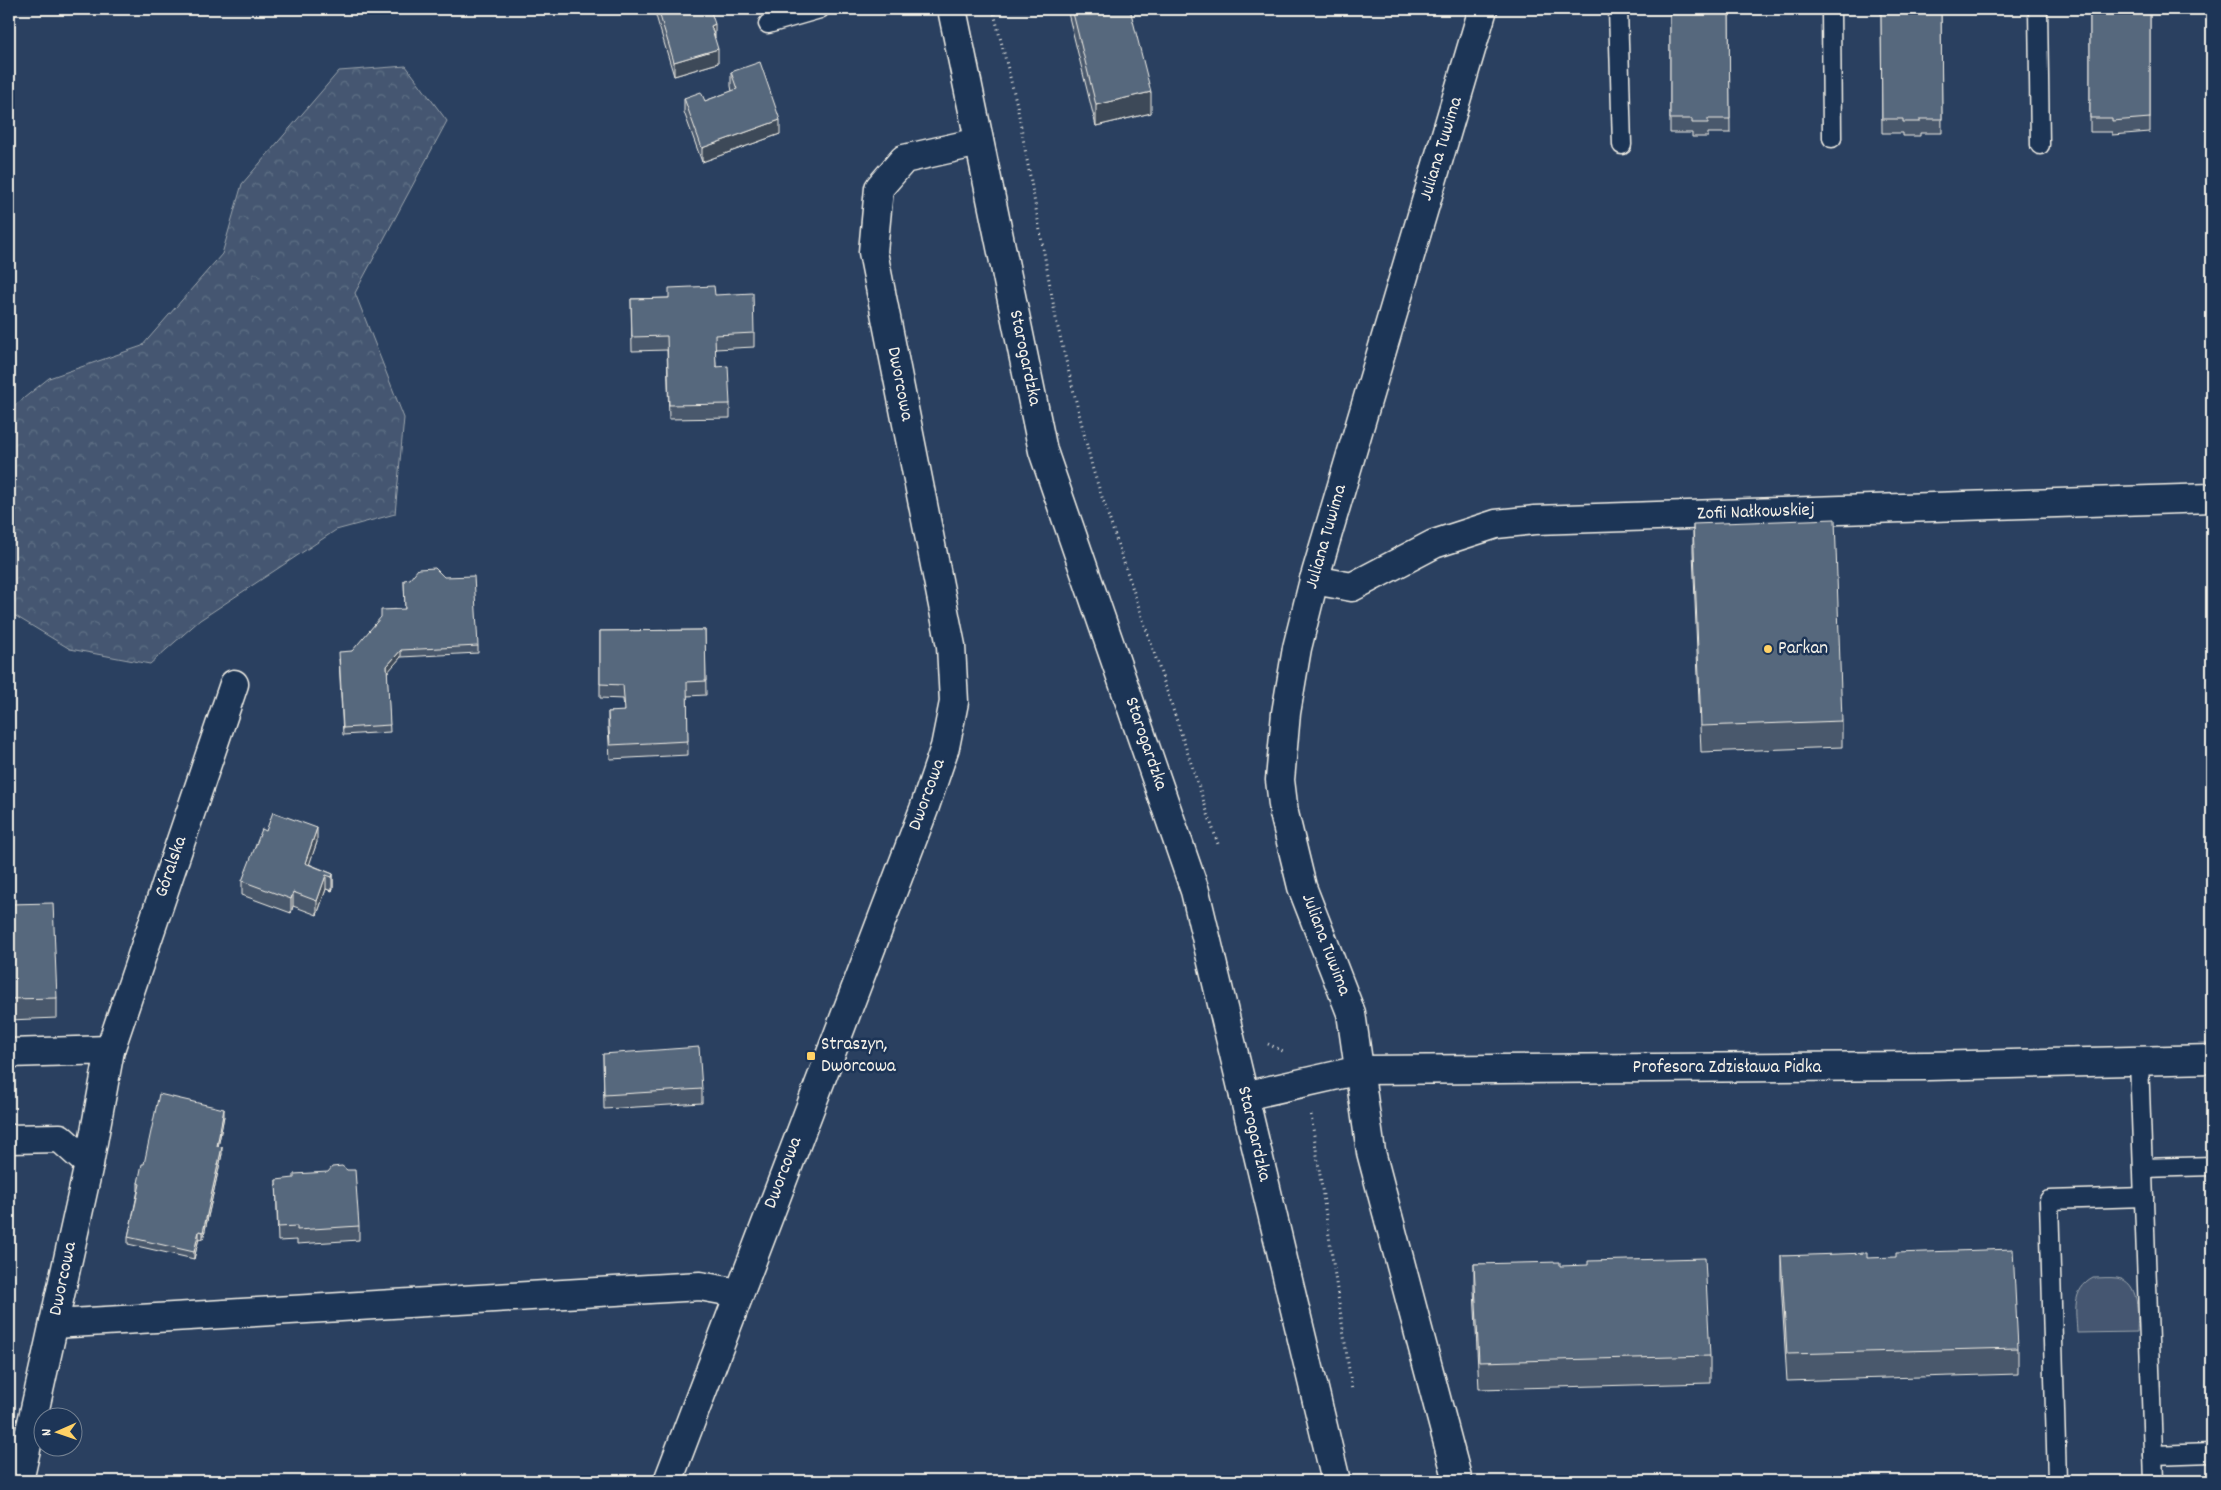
<svg xmlns="http://www.w3.org/2000/svg" width="2221" height="1490" viewBox="0 0 2221 1490" font-family="Dekko,sans-serif">
  <style>
    .grass { fill: #445771; stroke: #9ca4ac }
    .forest { fill: url(#forest-crowns); stroke: #9ca4ac }
    .lines { fill: none; stroke-linecap: round; stroke-linejoin: round }
    .service-casing { stroke: #f4f1e8; stroke-width: 21 }
    .minor-casing { stroke: #f4f1e8; stroke-width: 31 }
    .secondary-casing { stroke: #f4f1e8; stroke-width: 31 }
    .path { stroke: #f4f1e8; stroke-width: 3; stroke-dasharray: 1 4; stroke-linecap: butt }
    .service { stroke: #1d3557; stroke-width: 18 }
    .minor { stroke: #1d3557; stroke-width: 28 }
    .secondary { stroke: #1d3557; stroke-width: 28 }
    .wall { fill: #4a596c; stroke: #f4f1e8 }
    .shaded-wall { fill: #3c4858; stroke: #f4f1e8 }
    .building { fill: #56677d; stroke: #f4f1e8 }
    .poi-dot { fill: #ffd166; stroke: #1d3557; stroke-width: 2 }
    .labels { text-anchor: middle; dominant-baseline: central; stroke-width: 5; stroke-linejoin: round; paint-order: stroke }
    .street-label { font-size: 19px; fill: #f4f1e8; stroke: #1d3557 }
    .poi-label { font-size: 19px; fill: #f4f1e8; stroke: #1d3557; text-anchor: start }
  </style>
  <defs>
    <pattern id="forest-crowns" width="20" height="18" patternUnits="userSpaceOnUse" patternTransform="scale(1.25)"><rect width="20" height="18" fill="#445771"/><path d="M2 6a3 3 0 1 1 6 0M12 15a3 3 0 1 1 6 0" fill="none" stroke="#607085"/></pattern>
  </defs>
  <rect width="100%" height="100%" fill="#2a4060"/>
  <filter id="ink" filterUnits="userSpaceOnUse"><feTurbulence type="fractalNoise" baseFrequency=".02" numOctaves="2"/><feDisplacementMap in="SourceGraphic" scale="10" xChannelSelector="R" yChannelSelector="G"/><feConvolveMatrix kernelMatrix="1 2 1 2 8 2 1 2 1" color-interpolation-filters="sRGB"/></filter>
  <g filter="url(#ink)">
    <path class="grass" d="M 2093,1278 C 2101,1278 2109,1277 2117,1278 C 2140,1281 2138,1314 2137,1332 L 2077,1333 C 2076,1311 2071,1290 2093,1278 Z"/>
    <path class="forest" d="M 406,66 L 447,121 L 355,293 L 404,418 L 395,514 L 336,530 L 200,620 L 150,664 L 70,649 L 9,612 L 9,410 L 49,378 L 142,346 L 222,254 L 242,184 L 339,71 Z"/>
    <g class="lines">
      <defs>
        <g id="service">
          <path d="M 1618,9 L 1622,145"/>
          <path d="M 1831,9 L 1832,138"/>
          <path d="M 2038,9 L 2040,145"/>
          <path d="M 768,24 L 820,9"/>
          <path d="M 2139,1061 L 2154,1481"/>
          <path d="M 2143,1168 L 2212,1166"/>
          <path d="M 2153,1455 L 2212,1453"/>
          <path d="M 2057,1481 L 2049,1200 L 2144,1197"/>
        </g>
        <g id="minor">
          <path d="M 1314,580 L 1352,587 L 1434,544 L 1496,524 L 1535,520 L 2212,498"/>
          <path d="M 110,1050 L 234,684"/>
          <path d="M 9,1053 L 110,1050 L 89,1164"/>
          <path d="M 1244,1096 L 1360,1070 L 1928,1066 L 2212,1059"/>
          <path d="M 9,1139 L 60,1138 L 89,1164 L 19,1481"/>
          <path d="M 54,1324 L 700,1286 L 738,1293"/>
          <path d="M 668,1481 L 924,809 L 945,747 L 954,702 L 951,646 L 873,252 L 879,188 L 904,159 L 979,142"/>
          <path d="M 1458,1481 L 1371,1152 L 1351,1013 L 1302,887 L 1284,813 L 1280,780 L 1286,713 L 1297,648 L 1314,580 L 1483,9"/>
        </g>
        <path id="secondary" d="M 952,9 L 1043,451 L 1195,891 L 1336,1481"/>
      </defs>
      <use href="#service" class="service-casing"/>
      <use href="#minor" class="minor-casing"/>
      <use href="#secondary" class="secondary-casing"/>
      <g class="path">
        <path d="M 993,9 L 1017,105 L 1057,324 L 1093,470 L 1219,847"/>
        <path d="M 1268,1044 L 1283,1051"/>
        <path d="M 1311,1115 L 1352,1390"/>
      </g>
      <use href="#service" class="service"/>
      <use href="#minor" class="minor"/>
      <use href="#secondary" class="secondary"/>
    </g>
    <g class="wall">
      <path d="M 654,9 L 710,9 L 718,63 L 674,76 Z"/>
      <path d="M 1067,9 L 1130,9 L 1151,113 L 1096,126 Z"/>
      <path d="M 1670,9 L 1729,9 L 1730,133 L 1708,133 L 1708,137 L 1692,137 L 1692,133 L 1670,133 Z"/>
      <path d="M 1881,9 L 1941,9 L 1942,133 L 1920,133 L 1920,136 L 1903,136 L 1903,133 L 1882,133 Z"/>
      <path d="M 2090,9 L 2150,9 L 2150,132 L 2112,135 L 2112,132 L 2090,132 Z"/>
      <path d="M 731,72 L 780,134 L 702,162 L 684,112 L 684,98 L 705,101 L 732,91 L 731,86 Z"/>
      <path d="M 715,295 L 754,333 L 754,347 L 715,349 L 716,367 L 730,404 L 730,418 L 669,419 L 667,350 L 632,351 L 631,299 L 669,298 Z"/>
      <path d="M 1693,524 L 1842,721 L 1842,747 L 1701,752 L 1693,551 Z"/>
      <path d="M 404,580 L 478,646 L 478,653 L 401,657 L 387,672 L 390,732 L 343,735 L 339,659 L 352,651 L 405,609 Z"/>
      <path d="M 705,630 L 706,695 L 687,696 L 688,755 L 610,759 L 608,726 L 608,712 L 624,712 L 623,699 L 600,698 L 600,631 Z"/>
      <path d="M 266,831 L 317,842 L 309,864 L 333,874 L 333,888 L 332,891 L 326,889 L 317,915 L 293,906 L 291,913 L 242,895 L 242,881 Z"/>
      <path d="M 9,904 L 57,998 L 57,1018 L 9,1020 Z"/>
      <path d="M 603,1054 L 702,1089 L 702,1103 L 604,1109 Z"/>
      <path d="M 224,1116 L 218,1146 L 222,1154 L 203,1239 L 199,1238 L 194,1259 L 128,1244 L 128,1237 L 138,1190 L 138,1183 L 144,1164 Z"/>
      <path d="M 276,1180 L 359,1226 L 359,1240 L 297,1244 L 297,1240 L 278,1241 Z"/>
      <path d="M 1781,1256 L 1867,1258 L 2018,1348 L 2018,1374 L 1787,1381 L 1781,1282 Z"/>
      <path d="M 1474,1264 L 1560,1266 L 1710,1356 L 1710,1383 L 1479,1389 L 1474,1290 Z"/>
    </g>
    <g class="shaded-wall">
      <path d="M 715,24 L 715,38 L 711,26 Z"/>
      <path d="M 718,49 L 718,63 L 674,76 L 674,62 Z"/>
      <path d="M 1151,92 L 1151,113 L 1096,126 L 1096,105 Z"/>
      <path d="M 780,120 L 780,134 L 702,162 L 702,148 Z"/>
      <path d="M 401,650 L 401,657 L 387,673 L 387,666 Z"/>
      <path d="M 317,828 L 317,842 L 305,877 L 305,863 Z"/>
      <path d="M 333,874 L 333,888 L 332,891 L 332,877 Z"/>
      <path d="M 326,875 L 326,889 L 317,915 L 317,901 Z"/>
      <path d="M 293,892 L 293,906 L 291,913 L 291,899 Z"/>
      <path d="M 224,1109 L 224,1116 L 217,1153 L 217,1146 Z"/>
      <path d="M 222,1147 L 222,1154 L 203,1239 L 203,1232 Z"/>
      <path d="M 199,1231 L 199,1238 L 194,1259 L 194,1252 Z"/>
    </g>
    <g class="building">
      <path d="M 658,9 L 710,9 L 715,24 L 711,26 L 718,49 L 674,62 Z"/>
      <path d="M 1072,9 L 1130,9 L 1151,92 L 1096,105 Z"/>
      <path d="M 1670,9 L 1729,9 L 1730,119 L 1708,119 L 1708,123 L 1692,123 L 1692,119 L 1670,119 Z"/>
      <path d="M 1881,9 L 1941,9 L 1942,119 L 1920,119 L 1920,122 L 1903,122 L 1903,119 L 1882,119 Z"/>
      <path d="M 2090,9 L 2150,9 L 2150,118 L 2112,121 L 2112,118 L 2090,118 Z"/>
      <path d="M 760,62 L 780,120 L 702,148 L 684,98 L 701,92 L 705,101 L 737,89 L 731,72 Z"/>
      <path d="M 714,286 L 715,295 L 753,293 L 754,333 L 715,335 L 716,367 L 728,366 L 730,404 L 669,405 L 667,336 L 632,337 L 631,299 L 669,298 L 669,288 Z"/>
      <path d="M 1835,519 L 1842,721 L 1701,726 L 1693,524 Z"/>
      <path d="M 435,568 L 444,577 L 474,576 L 478,646 L 401,650 L 387,666 L 390,725 L 343,728 L 339,652 L 352,651 L 381,617 L 381,610 L 405,609 L 404,580 L 410,579 L 418,569 Z"/>
      <path d="M 705,630 L 706,681 L 687,682 L 688,741 L 610,745 L 608,712 L 625,711 L 623,685 L 600,684 L 600,631 Z"/>
      <path d="M 273,812 L 317,828 L 305,863 L 333,874 L 332,877 L 326,875 L 317,901 L 293,892 L 291,899 L 242,881 L 262,829 L 266,831 Z"/>
      <path d="M 53,903 L 57,998 L 9,999 L 9,904 Z"/>
      <path d="M 699,1047 L 702,1089 L 604,1095 L 603,1054 Z"/>
      <path d="M 159,1094 L 224,1109 L 217,1146 L 222,1147 L 203,1232 L 199,1231 L 194,1252 L 128,1237 L 140,1184 L 138,1183 L 142,1164 L 144,1164 Z"/>
      <path d="M 342,1166 L 347,1170 L 355,1170 L 359,1226 L 297,1230 L 297,1226 L 278,1227 L 276,1180 L 294,1178 L 294,1174 L 328,1172 L 332,1167 Z"/>
      <path d="M 2013,1249 L 2018,1348 L 1787,1354 L 1781,1256 L 1867,1253 L 1867,1258 L 1896,1257 L 1896,1253 Z"/>
      <path d="M 1705,1258 L 1710,1356 L 1479,1362 L 1474,1264 L 1560,1262 L 1560,1266 L 1588,1265 L 1588,1261 Z"/>
    </g>
  </g>
  <g class="poi-dot">
    <circle cx="1768" cy="649" r="5"/>
    <rect x="806" y="1051" width="10" height="10" rx="2.5"/>
  </g>
  <g class="labels">
    <g class="street-label">
      <text transform="translate(1442 149) rotate(-73)">Juliana Tuwima</text>
      <text transform="translate(1024 358) rotate(78)">Starogardzka</text>
      <text transform="translate(899 384) rotate(79)">Dworcowa</text>
      <text transform="translate(1756 513) rotate(-2)">Zofii Nałkowskiej</text>
      <text transform="translate(1327 537) rotate(-74)">Juliana Tuwima</text>
      <text transform="translate(1145 744) rotate(71)">Starogardzka</text>
      <text transform="translate(928 795) rotate(-70)">Dworcowa</text>
      <text transform="translate(172 867) rotate(-71)">Góralska</text>
      <text transform="translate(1325 945) rotate(69)">Juliana Tuwima</text>
      <text x="1727" y="1068">Profesora Zdzisława Pidka</text>
      <text transform="translate(1253 1134) rotate(77)">Starogardzka</text>
      <text transform="translate(784 1173) rotate(-69)">Dworcowa</text>
      <text transform="translate(64 1279) rotate(-78)">Dworcowa</text>
    </g>
    <g class="poi-label">
      <text x="1778" y="649">Parkan</text>
      <text x="821" y="1045">Straszyn,<tspan x="821" dy="22">Dworcowa</tspan></text>
    </g>
  </g>
  <rect width="2221" height="1490" fill="none" stroke="#1d3557" stroke-width="30"/>
  <rect x="15" y="15" width="2191" height="1460" fill="none" stroke="#f4f1e8" stroke-width="2" filter="url(#ink)"/>
  <g transform="translate(58 1432) rotate(268)"><circle r="24" fill="#1d3557" stroke="#738091"/>
  <path d="M0-4L9 19L0 12L-9 19Z" fill="#ffd166"/>
  <text y="-8" font-size="14" font-weight="bold" text-anchor="middle" fill="#f4f1e8">N</text>
  </g>
</svg>
